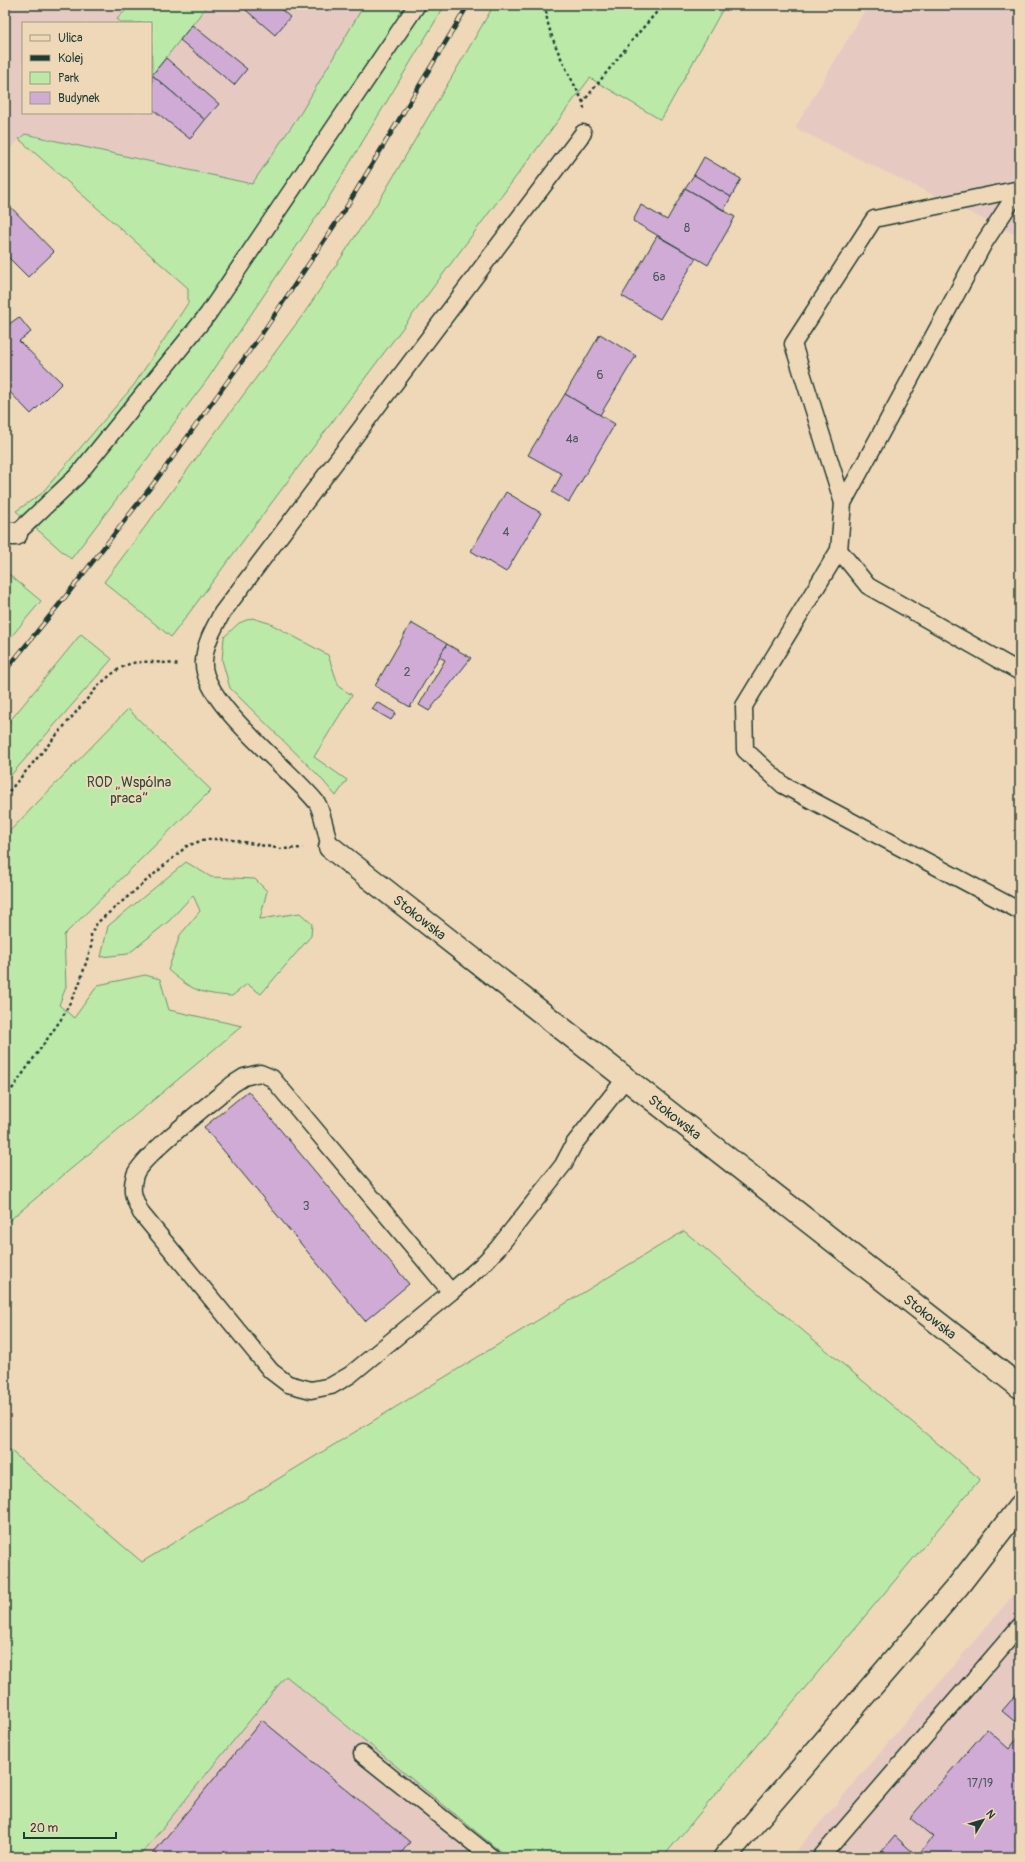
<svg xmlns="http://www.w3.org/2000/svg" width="1025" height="1862" viewBox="0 0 1025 1862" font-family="Pangolin,sans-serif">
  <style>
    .built { fill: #e6cac1; fill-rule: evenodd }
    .green { fill: #bae9a8; stroke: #6c936e }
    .building { fill: #d0abd5; stroke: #1f3d34 }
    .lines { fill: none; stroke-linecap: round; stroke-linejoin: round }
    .lane-casing { stroke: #1f3d34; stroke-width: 19 }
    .street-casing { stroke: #1f3d34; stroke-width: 25 }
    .path { stroke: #1f3d34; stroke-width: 2.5; stroke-dasharray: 3 3; stroke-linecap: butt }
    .lane { stroke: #efd8b8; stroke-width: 16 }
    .street { stroke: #efd8b8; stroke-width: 22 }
    .rail-casing { stroke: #1f3d34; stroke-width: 4.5 }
    .rail { stroke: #efd8b8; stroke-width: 3; stroke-dasharray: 9; stroke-linecap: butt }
    .labels { text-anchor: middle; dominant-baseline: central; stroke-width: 4; stroke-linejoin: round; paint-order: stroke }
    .number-label { font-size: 12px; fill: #4b585c }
    .park-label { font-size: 14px; fill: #2e4e40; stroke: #efd8b8 }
    .street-label { font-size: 14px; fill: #1f3d34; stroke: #efd8b8 }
  </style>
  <rect width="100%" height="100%" fill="#efd8b8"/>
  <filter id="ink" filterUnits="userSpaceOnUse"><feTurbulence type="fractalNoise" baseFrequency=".025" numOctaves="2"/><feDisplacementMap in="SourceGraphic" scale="8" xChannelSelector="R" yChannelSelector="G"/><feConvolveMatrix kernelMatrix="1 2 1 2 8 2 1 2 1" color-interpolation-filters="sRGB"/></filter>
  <g filter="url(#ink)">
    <g class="built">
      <path d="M 5,5 L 373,5 L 188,288 L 20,139 L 5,154 ZM 23,23 L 151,23 L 151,113 L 23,113 Z"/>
      <path d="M 868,5 L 1020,5 L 1020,237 L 795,128 Z"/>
      <path d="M 1020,1587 L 1020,1857 L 791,1857 Z"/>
      <path d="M 286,1676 L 507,1857 L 139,1857 Z"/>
    </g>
    <g class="green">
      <path d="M 131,5 L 208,5 L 152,75 L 151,23 L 122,23 L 117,19 Z"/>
      <path d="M 364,5 L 445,5 L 325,204 L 207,380 L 71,559 L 16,511 L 41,494 L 134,385 L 188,303 L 188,288 L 19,139 L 25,134 L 252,184 L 302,111 Z"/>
      <path d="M 494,5 L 725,5 L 661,120 L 590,78 L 171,637 L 104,582 L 305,312 L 382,196 Z"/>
      <path d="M 5,571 L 41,601 L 5,644 Z"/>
      <path d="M 252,618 L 269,623 L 328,655 L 339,687 L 352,695 L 314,757 L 347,780 L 336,796 L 319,776 L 230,688 L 222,660 L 224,637 L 239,623 Z"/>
      <path d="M 81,634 L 112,659 L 5,782 L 5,727 Z"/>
      <path d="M 128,709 L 211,790 L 64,935 L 66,987 L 59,1005 L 74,1018 L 98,985 L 145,975 L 160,979 L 169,1010 L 242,1026 L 5,1224 L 5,836 Z"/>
      <path d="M 186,862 L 211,877 L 255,879 L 267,891 L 260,919 L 300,913 L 312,924 L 311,936 L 261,994 L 247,984 L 232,996 C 201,994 191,990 168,970 L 180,935 L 200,911 L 193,895 L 169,921 L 128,954 L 101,957 L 108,926 Z"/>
      <path d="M 684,1231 L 980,1479 L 663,1857 L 507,1857 L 286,1676 L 139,1857 L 5,1857 L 5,1446 L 142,1562 Z"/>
    </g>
    <g class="building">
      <path d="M 240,5 L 276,5 L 290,17 L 275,35 Z"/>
      <path d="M 192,25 L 247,69 L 234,85 L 180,40 Z"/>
      <path d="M 166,58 L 219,104 L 205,120 L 152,75 Z"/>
      <path d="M 152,75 L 205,120 L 190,139 L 151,108 Z"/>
      <path d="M 704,157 L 741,179 L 731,197 L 694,175 Z"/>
      <path d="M 694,175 L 731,197 L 724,210 L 685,188 Z"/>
      <path d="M 685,188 L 735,217 L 708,265 L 633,221 L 641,205 L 667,220 Z"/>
      <path d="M 5,201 L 54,252 L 28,277 L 5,254 Z"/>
      <path d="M 657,236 L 696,258 L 660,319 L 622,296 Z"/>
      <path d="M 19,317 L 31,332 L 19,341 L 62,383 L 31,414 L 5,387 L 5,327 Z"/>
      <path d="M 600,334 L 636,356 L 600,415 L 565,394 Z"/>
      <path d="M 565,394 L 615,424 L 569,502 L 552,492 L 562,474 L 528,455 Z"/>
      <path d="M 506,492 L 541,513 L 506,572 L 471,551 Z"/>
      <path d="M 411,623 L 447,644 L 410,707 L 375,686 Z"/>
      <path d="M 447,644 L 471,658 L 429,711 L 419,705 L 445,660 L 439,657 Z"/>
      <path d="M 377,702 L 396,713 L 391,720 L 372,709 Z"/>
      <path d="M 248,1091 L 409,1284 L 365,1321 L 204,1127 Z"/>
      <path d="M 1020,1690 L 1020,1726 L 1002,1711 Z"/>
      <path d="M 262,1720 L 410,1842 L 398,1857 L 150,1857 Z"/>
      <path d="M 987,1729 L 1009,1749 L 1020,1735 L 1020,1857 L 877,1857 L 895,1836 L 917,1856 L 933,1837 L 910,1818 Z"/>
    </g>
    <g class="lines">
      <defs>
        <g id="lane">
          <path d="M 1020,188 L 984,243 L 843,503 L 839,550 L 868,586 L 1020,672"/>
          <path d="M 843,503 L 793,344 L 874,219 L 1020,189"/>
          <path d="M 16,534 L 77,476 L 208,314 L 417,5"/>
          <path d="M 839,550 L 744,706 L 745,750 L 783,785 L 1020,911"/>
          <path d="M 330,847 C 327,837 322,810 317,803 C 292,770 200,702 204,661 C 205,643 214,628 222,613 L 583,133"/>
          <path d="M 451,1292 L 272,1078 L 260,1073 L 244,1077 L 233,1084 C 215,1099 140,1158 135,1175 C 130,1192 134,1198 141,1213 L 271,1371 L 288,1384 L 311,1390 L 331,1386 L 350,1375 L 451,1292 L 481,1266 L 498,1248 L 563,1165 L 574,1144 L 626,1078"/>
          <path d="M 362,1754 L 491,1857"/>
          <path d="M 821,1857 L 1020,1626"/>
        </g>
        <g id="street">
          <path d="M 5,534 L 16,534"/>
          <path id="s1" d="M 330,847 L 1020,1387"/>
          <path d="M 725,1857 L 958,1586 L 1020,1506"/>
        </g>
      </defs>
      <use href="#lane" class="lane-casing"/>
      <use href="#street" class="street-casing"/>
      <g class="path">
        <path d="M 546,5 C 544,32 571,77 583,102"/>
        <path d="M 584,109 L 583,102 L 634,38 L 663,5"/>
        <path d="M 5,796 L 99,685 C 108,677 117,669 127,665 C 139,659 168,663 180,665"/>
        <path d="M 5,1099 L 62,1018 L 79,985 L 91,947 L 91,934 L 97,923 L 187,846 L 206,839 L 227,839 L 282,849 L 303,848"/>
      </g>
      <use href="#lane" class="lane"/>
      <use href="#street" class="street"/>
      <defs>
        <path id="rail" d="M 5,671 L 66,596 L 157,479 L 261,335 L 344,211 L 468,5"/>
      </defs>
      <use href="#rail" class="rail-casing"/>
      <use href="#rail" class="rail"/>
    </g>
  </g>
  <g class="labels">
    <g class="number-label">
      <text x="687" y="228">8</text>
      <text x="659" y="277">6a</text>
      <text x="600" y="375">6</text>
      <text x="572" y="439">4a</text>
      <text x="506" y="532">4</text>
      <text x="407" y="672">2</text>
      <text x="306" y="1206">3</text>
      <text x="980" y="1783">17/19</text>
    </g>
    <g class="park-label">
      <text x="129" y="782">ROD „Wspólna<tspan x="129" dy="16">praca”</tspan></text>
    </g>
    <g class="street-label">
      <text stroke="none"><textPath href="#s1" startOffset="114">Stokowska</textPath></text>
      <text stroke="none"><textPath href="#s1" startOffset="438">Stokowska</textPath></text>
      <text stroke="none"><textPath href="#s1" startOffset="762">Stokowska</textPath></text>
    </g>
  </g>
  <rect width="1025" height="1862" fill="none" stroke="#efd8b8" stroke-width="20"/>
  <rect x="10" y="10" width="1005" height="1842" fill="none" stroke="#1f3d34" stroke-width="1.5" filter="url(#ink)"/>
  <rect x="22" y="22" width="130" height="92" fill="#efd8b8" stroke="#9c9a83"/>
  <rect x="30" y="35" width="20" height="6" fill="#efd8b8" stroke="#9c9a83"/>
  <text x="58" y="42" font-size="12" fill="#1f3d34">Ulica</text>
  <rect x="30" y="55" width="20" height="6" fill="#1f3d34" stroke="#9c9a83"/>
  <text x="58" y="62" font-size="12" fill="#1f3d34">Kolej</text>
  <rect x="30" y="72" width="20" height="12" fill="#bae9a8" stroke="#9c9a83"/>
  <text x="58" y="82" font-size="12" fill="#1f3d34">Park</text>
  <rect x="30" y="92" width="20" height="12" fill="#d0abd5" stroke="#9c9a83"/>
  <text x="58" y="102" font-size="12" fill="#1f3d34">Budynek</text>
  <g transform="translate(983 1820) rotate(52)" stroke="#efd8b8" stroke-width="3" paint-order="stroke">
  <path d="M0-3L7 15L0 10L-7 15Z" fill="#1f3d34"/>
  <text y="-6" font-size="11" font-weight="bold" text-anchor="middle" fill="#1f3d34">N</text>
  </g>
  <path d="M24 1832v6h92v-6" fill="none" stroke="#1f3d34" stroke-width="2"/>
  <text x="30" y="1832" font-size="12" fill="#1f3d34" stroke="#efd8b8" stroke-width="3" paint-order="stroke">20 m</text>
</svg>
